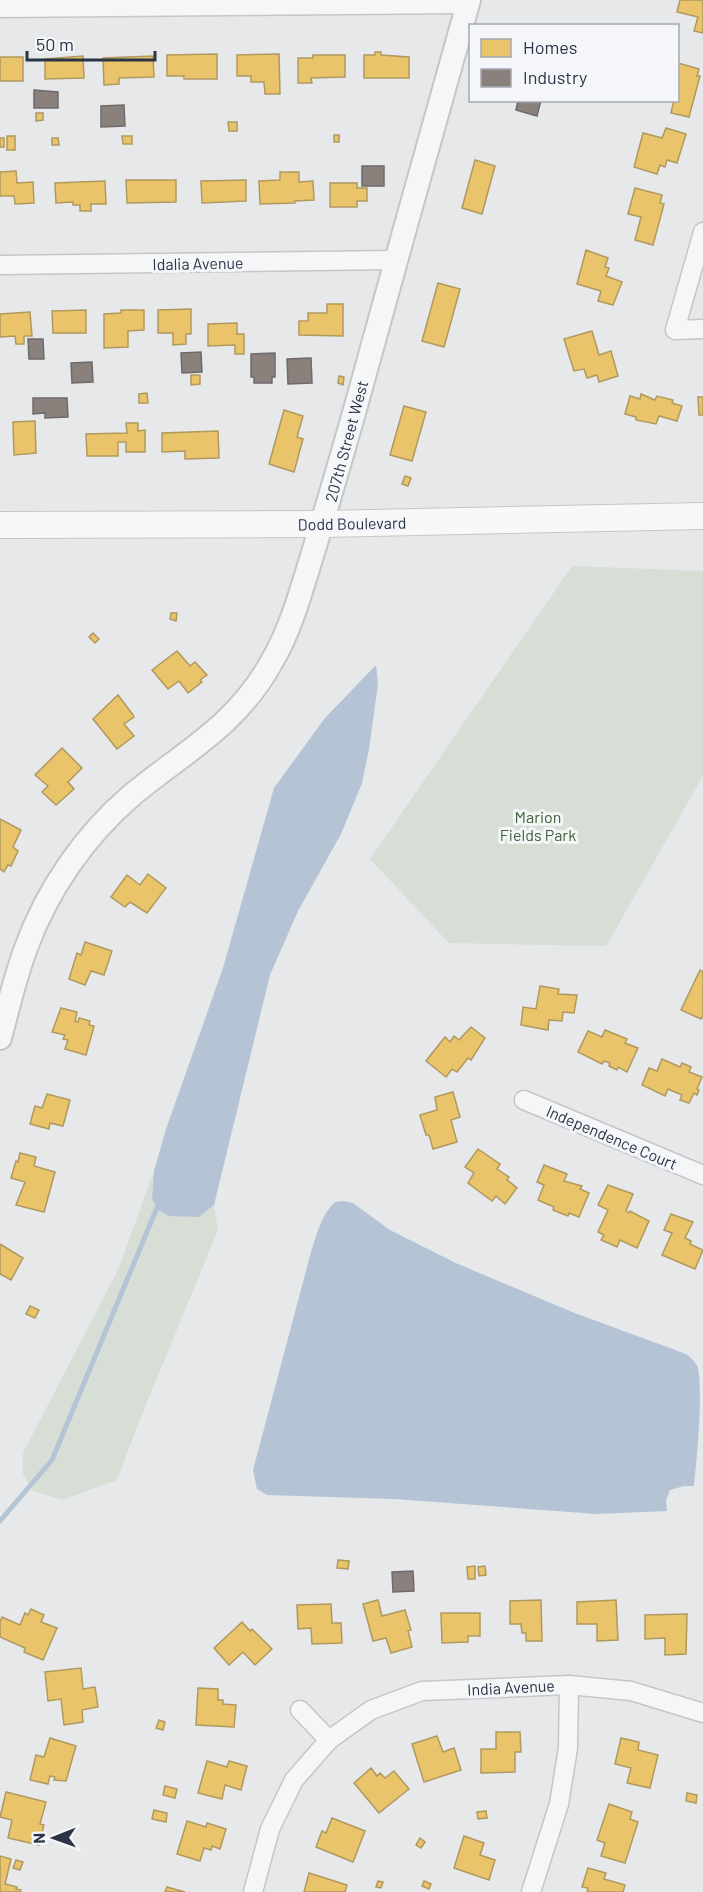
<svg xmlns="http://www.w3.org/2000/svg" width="703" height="1892" viewBox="0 0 703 1892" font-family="Barlow,sans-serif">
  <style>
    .green { fill: #d6ded6 }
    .water { fill: #b4c4d5 }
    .homes { fill: #e9c46a; stroke: #b0995f; stroke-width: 1.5 }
    .industry { fill: #8a817c; stroke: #6e6a6c; stroke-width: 1.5 }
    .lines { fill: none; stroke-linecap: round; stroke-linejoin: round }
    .stream { stroke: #b4c4d5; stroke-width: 5 }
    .minor-casing { stroke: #c4c6c8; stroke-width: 21 }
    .tertiary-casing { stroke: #c4c6c8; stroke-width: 26 }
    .secondary-casing { stroke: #c4c6c8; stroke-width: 28 }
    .minor { stroke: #f5f6f7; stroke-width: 18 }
    .tertiary { stroke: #f5f6f7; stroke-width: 22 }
    .secondary { stroke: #f8f8f8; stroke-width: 26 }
    .labels { text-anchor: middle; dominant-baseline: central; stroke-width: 6; stroke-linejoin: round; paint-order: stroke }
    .street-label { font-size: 16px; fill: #2b3445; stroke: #f4f6f9 }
    .park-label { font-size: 16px; fill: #3f6138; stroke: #f4f6f9 }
  </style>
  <rect width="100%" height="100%" fill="#e6e8ea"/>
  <g class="green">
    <path d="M 572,566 L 703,571 L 703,776 L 606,946 L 449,943 L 370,859 Z"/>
    <path d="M 154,1171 L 152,1199 L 199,1217 L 214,1205 L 218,1230 L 138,1424 L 117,1480 L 62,1500 L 33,1491 L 23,1474 L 23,1453 L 118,1270 Z"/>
  </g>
  <g class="water">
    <path d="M 376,665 L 378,684 L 369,749 L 362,783 L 341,834 L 298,911 L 270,975 L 214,1205 L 199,1217 L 169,1216 L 158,1210 L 152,1199 L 154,1171 L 166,1129 L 223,968 L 274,788 L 325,718 Z"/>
    <path d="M 344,1201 L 353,1203 L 390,1230 L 458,1264 L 572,1312 L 686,1354 C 691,1358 696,1362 698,1368 C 703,1395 697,1456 694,1486 L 684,1486 L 670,1490 L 666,1500 L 667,1511 L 597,1514 L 394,1499 L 267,1495 L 257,1489 L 253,1470 L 311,1252 C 317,1234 321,1215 335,1202 Z"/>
  </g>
  <g class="homes">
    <path d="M 680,0 L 703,0 L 703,33 L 694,31 L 698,17 L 677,12 Z"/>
    <path d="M 375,52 L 381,52 L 381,55 L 409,57 L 409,78 L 364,78 L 364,55 L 375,55 Z"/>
    <path d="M 217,54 L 217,79 L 184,79 L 184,76 L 167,76 L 167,55 Z"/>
    <path d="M 279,54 L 280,94 L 265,94 L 264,82 L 251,82 L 251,76 L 237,76 L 237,55 Z"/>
    <path d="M 313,55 L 345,55 L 345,77 L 311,78 L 312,83 L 298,83 L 298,58 L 313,58 Z"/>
    <path d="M 83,56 L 84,78 L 45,79 L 45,59 Z"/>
    <path d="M 153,56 L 154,77 L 119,78 L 119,84 L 104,85 L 103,58 Z"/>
    <rect x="0" y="57" width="23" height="24"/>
    <path d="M 678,63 L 699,69 L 697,76 L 700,76 L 689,117 L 671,113 L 674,100 L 678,100 Z"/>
    <path d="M 36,113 L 43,113 L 43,120 L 36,121 Z"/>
    <path d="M 228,122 L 237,122 L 237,131 L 229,131 Z"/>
    <path d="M 666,128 L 686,134 L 677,163 L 667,160 L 665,167 L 660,165 L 657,174 L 634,167 L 643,133 L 662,138 Z"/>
    <rect x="334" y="135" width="5" height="7"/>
    <rect x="7" y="136" width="8" height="14"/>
    <path d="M 122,136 L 132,136 L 132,144 L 123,144 Z"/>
    <rect x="0" y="138" width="4" height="9"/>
    <path d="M 52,138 L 58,138 L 59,145 L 52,145 Z"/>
    <path d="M 475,160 L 495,166 L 482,214 L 462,208 Z"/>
    <path d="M 16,171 L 17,183 L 33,182 L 34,203 L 15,204 L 14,196 L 0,196 L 0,172 Z"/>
    <path d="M 280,172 L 299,172 L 299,182 L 313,181 L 314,200 L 295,201 L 295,203 L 260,204 L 259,181 L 280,180 Z"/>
    <path d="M 126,180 L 176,180 L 176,202 L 127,203 Z"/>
    <path d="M 246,180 L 246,201 L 202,203 L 201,181 Z"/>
    <path d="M 105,181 L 106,204 L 91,204 L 91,211 L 80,211 L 80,205 L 73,205 L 73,202 L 56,203 L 55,183 Z"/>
    <path d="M 330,183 L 357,183 L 357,188 L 367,188 L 367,201 L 357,201 L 357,207 L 330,207 Z"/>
    <path d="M 635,188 L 662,195 L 660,203 L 664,204 L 653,245 L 635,240 L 641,217 L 628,214 Z"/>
    <path d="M 586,250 L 608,258 L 605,267 L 609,268 L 606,276 L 622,282 L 613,305 L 598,301 L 601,291 L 577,284 Z"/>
    <path d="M 438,283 L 460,289 L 444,347 L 422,341 Z"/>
    <path d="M 327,304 L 343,304 L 343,336 L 299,335 L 299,321 L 308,321 L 308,313 L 327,313 Z"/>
    <path d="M 191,309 L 191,334 L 186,334 L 186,344 L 173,345 L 173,333 L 158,333 L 158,310 Z"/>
    <path d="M 86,310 L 86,333 L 53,333 L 52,311 Z"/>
    <path d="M 121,310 L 144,310 L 144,330 L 128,331 L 128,347 L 104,348 L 104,314 L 121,313 Z"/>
    <path d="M 30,312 L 32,336 L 24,336 L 24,344 L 16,344 L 15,336 L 0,337 L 0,314 Z"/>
    <path d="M 237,323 L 237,334 L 244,334 L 244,354 L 235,354 L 235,345 L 208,346 L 208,324 Z"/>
    <path d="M 592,331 L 599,355 L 611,351 L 618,376 L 599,382 L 597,375 L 587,378 L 584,369 L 574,371 L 564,339 Z"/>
    <path d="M 191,375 L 200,375 L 200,384 L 191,385 Z"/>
    <path d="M 339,376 L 344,377 L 343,385 L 338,383 Z"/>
    <path d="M 147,393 L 148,403 L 139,403 L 139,394 Z"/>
    <path d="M 641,394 L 655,400 L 657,396 L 673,400 L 672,403 L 682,406 L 677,421 L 659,416 L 656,424 L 636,420 L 636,417 L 625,414 L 630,396 L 640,399 Z"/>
    <path d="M 698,397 L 703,397 L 703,415 L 699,415 Z"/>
    <path d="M 404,406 L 426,412 L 412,461 L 390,455 Z"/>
    <path d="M 284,410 L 303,416 L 297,437 L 303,439 L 294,472 L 269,464 Z"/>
    <path d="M 35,421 L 36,453 L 14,455 L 13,422 Z"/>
    <path d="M 126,423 L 138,423 L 138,431 L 145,430 L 145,452 L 126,452 L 126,442 L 118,442 L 118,456 L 87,456 L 86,434 L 127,433 Z"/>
    <path d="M 218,431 L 219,458 L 185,459 L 185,451 L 162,452 L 162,433 Z"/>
    <path d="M 405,476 L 411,478 L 408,486 L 402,484 Z"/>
    <path d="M 171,613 L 177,613 L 176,621 L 170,619 Z"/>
    <path d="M 93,633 L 99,639 L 95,643 L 89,637 Z"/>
    <path d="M 177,651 L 190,666 L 195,662 L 207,675 L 200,680 L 202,682 L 188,693 L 179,681 L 168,689 L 152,670 Z"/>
    <path d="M 118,695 L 133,715 L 134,717 L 124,724 L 134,736 L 117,749 L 93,719 Z"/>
    <path d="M 62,748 L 82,768 L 68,782 L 74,789 L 56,805 L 42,792 L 48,786 L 35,775 Z"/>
    <path d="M 0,819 L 21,830 L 13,847 L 18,851 L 11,866 L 8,865 L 4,872 L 0,869 Z"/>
    <path d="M 148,874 L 166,888 L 147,913 L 130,902 L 125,907 L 111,897 L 127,875 L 140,885 Z"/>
    <path d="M 85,942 L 112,951 L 104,975 L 91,971 L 85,985 L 69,979 L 77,953 L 81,955 Z"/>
    <path d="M 700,970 L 703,972 L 703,1016 L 701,1019 L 681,1010 Z"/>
    <path d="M 540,986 L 559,989 L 558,994 L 577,995 L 574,1013 L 563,1012 L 562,1021 L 549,1020 L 548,1030 L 521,1025 L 523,1007 L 536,1009 Z"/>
    <path d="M 61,1008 L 77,1012 L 75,1021 L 78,1022 L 79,1018 L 90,1021 L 89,1025 L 94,1026 L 86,1055 L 65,1049 L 68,1040 L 63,1039 L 65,1035 L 52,1032 Z"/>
    <path d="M 471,1027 L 485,1038 L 471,1060 L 468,1058 L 457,1072 L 452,1069 L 446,1077 L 426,1061 L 445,1037 L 450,1042 L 454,1036 L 459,1040 Z"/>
    <path d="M 605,1030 L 627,1039 L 625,1043 L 638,1048 L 627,1072 L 618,1067 L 617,1070 L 609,1066 L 610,1063 L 604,1061 L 602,1064 L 578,1052 L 588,1031 L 602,1037 Z"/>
    <path d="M 662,1059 L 680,1067 L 682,1063 L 691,1067 L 689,1072 L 702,1077 L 697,1089 L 699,1090 L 697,1095 L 694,1093 L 689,1103 L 680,1100 L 682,1095 L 668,1089 L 665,1096 L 642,1085 L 649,1068 L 657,1071 Z"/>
    <path d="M 453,1092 L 460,1117 L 451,1120 L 457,1142 L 433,1149 L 429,1135 L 426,1135 L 420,1115 L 437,1110 L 435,1097 Z"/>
    <path d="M 47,1094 L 70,1100 L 63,1126 L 50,1123 L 49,1129 L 30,1124 L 35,1106 L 42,1108 Z"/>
    <path d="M 478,1149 L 500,1164 L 497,1169 L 509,1177 L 507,1180 L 517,1188 L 505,1204 L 496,1196 L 492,1201 L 468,1183 L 474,1173 L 465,1167 Z"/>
    <path d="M 20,1153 L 36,1157 L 34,1166 L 55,1172 L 44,1212 L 16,1205 L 25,1182 L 11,1178 L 16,1161 L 18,1162 Z"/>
    <path d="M 544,1165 L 567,1174 L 564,1181 L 582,1186 L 580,1189 L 589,1193 L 579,1217 L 569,1213 L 568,1216 L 553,1210 L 554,1207 L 538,1200 L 544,1185 L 537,1182 Z"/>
    <path d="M 608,1185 L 633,1194 L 626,1211 L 629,1213 L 630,1211 L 649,1221 L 637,1248 L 620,1240 L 617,1247 L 601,1240 L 604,1235 L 598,1232 L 608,1210 L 598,1205 Z"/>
    <path d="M 671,1214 L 693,1222 L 685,1238 L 691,1241 L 690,1244 L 703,1250 L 695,1269 L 662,1255 L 672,1233 L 664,1230 Z"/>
    <path d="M 0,1244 L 23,1258 L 11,1280 L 0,1274 Z"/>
    <path d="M 30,1306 L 39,1310 L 35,1318 L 26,1314 Z"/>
    <path d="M 338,1560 L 349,1561 L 348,1569 L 337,1568 Z"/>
    <path d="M 475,1566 L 475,1579 L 468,1579 L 467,1567 Z"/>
    <path d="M 485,1566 L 486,1575 L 479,1576 L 478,1567 Z"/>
    <path d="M 378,1600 L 382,1616 L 405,1610 L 411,1630 L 408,1631 L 412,1647 L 391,1653 L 386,1638 L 373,1641 L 363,1604 Z"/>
    <path d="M 541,1600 L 542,1641 L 526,1641 L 526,1633 L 522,1633 L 521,1624 L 510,1624 L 510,1601 Z"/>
    <path d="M 616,1600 L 618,1640 L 597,1641 L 597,1624 L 577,1624 L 577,1602 Z"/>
    <path d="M 331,1604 L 332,1623 L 341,1623 L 342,1643 L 312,1644 L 311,1628 L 298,1629 L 297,1605 Z"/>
    <path d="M 31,1609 L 44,1615 L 41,1622 L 57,1628 L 43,1660 L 24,1652 L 25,1648 L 0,1637 L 0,1622 L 2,1617 L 20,1625 L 25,1613 L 28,1615 Z"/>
    <path d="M 441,1613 L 480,1613 L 480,1636 L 468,1636 L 468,1642 L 442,1643 Z"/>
    <path d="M 687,1614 L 686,1654 L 665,1655 L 665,1638 L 645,1639 L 645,1615 Z"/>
    <path d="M 242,1622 L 250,1631 L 252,1629 L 272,1649 L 255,1665 L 243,1652 L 229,1665 L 214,1648 Z"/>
    <path d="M 81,1668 L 83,1689 L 95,1687 L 98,1707 L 82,1710 L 83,1722 L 64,1725 L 61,1699 L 48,1701 L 45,1672 Z"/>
    <path d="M 198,1688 L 218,1689 L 218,1700 L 223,1700 L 223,1704 L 236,1705 L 234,1727 L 196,1725 Z"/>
    <path d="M 159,1720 L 165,1722 L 163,1730 L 156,1728 Z"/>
    <path d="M 496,1732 L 520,1732 L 521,1752 L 515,1752 L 515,1772 L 481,1773 L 481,1749 L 496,1749 Z"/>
    <path d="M 437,1736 L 443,1752 L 454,1748 L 461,1770 L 424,1782 L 412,1744 Z"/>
    <path d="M 50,1738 L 76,1746 L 66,1781 L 54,1780 L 55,1777 L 50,1776 L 48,1784 L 30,1780 L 36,1755 L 44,1757 Z"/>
    <path d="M 621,1738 L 639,1742 L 638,1750 L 658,1755 L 650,1788 L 627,1783 L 631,1768 L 615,1764 Z"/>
    <path d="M 207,1761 L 227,1767 L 229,1761 L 247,1766 L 241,1790 L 225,1785 L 222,1799 L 198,1793 Z"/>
    <path d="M 371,1768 L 377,1776 L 380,1773 L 385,1778 L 394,1771 L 409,1789 L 379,1813 L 354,1783 Z"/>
    <path d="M 165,1786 L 177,1789 L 175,1798 L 163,1795 Z"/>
    <path d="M 6,1792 L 46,1802 L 40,1824 L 44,1825 L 39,1845 L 8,1838 L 12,1820 L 0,1817 Z"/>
    <path d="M 687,1793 L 697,1795 L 696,1803 L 686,1801 Z"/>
    <path d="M 609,1804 L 632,1812 L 630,1819 L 638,1822 L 625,1863 L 601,1856 L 605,1843 L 597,1840 Z"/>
    <path d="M 154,1810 L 167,1813 L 166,1822 L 152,1819 Z"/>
    <path d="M 486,1811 L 487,1818 L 478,1819 L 477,1812 Z"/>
    <path d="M 332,1818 L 365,1831 L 353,1862 L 316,1847 L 322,1831 L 326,1833 Z"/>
    <path d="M 187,1821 L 206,1827 L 207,1823 L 226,1829 L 220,1849 L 212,1846 L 211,1850 L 204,1848 L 200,1861 L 177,1854 Z"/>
    <path d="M 464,1836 L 484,1843 L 480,1855 L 495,1860 L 489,1880 L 454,1868 Z"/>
    <path d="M 420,1838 L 425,1842 L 421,1848 L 416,1845 Z"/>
    <path d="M 0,1856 L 11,1859 L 5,1884 L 17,1887 L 16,1889 L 21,1890 L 20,1892 L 0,1892 Z"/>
    <path d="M 16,1860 L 23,1862 L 20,1870 L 13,1868 Z"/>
    <path d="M 588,1868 L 606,1873 L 604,1879 L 625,1885 L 623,1892 L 587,1892 L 588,1888 L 582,1887 Z"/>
    <path d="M 309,1873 L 347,1885 L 345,1892 L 304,1892 Z"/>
    <path d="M 378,1881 L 383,1882 L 381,1888 L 376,1887 Z"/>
    <path d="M 424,1881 L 431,1884 L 429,1889 L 422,1886 Z"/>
    <path d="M 167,1887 L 185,1892 L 165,1892 Z"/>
  </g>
  <g class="industry">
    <path d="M 34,90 L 58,92 L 58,108 L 34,108 Z"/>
    <path d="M 518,100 L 541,100 L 537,116 L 516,110 Z"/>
    <path d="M 124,105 L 125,126 L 101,127 L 101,106 Z"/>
    <rect x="362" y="166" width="22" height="20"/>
    <path d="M 28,339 L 43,339 L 44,359 L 29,359 Z"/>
    <path d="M 201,352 L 202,372 L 182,373 L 181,353 Z"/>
    <path d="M 275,353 L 275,377 L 272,377 L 272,383 L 254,383 L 254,377 L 251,377 L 251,354 Z"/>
    <path d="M 311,358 L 312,383 L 288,384 L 287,359 Z"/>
    <path d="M 92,362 L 93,382 L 72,383 L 71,363 Z"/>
    <path d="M 33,398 L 67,398 L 68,417 L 45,418 L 45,413 L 33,414 Z"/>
    <path d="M 413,1571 L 414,1591 L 393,1592 L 392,1572 Z"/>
  </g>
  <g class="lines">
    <path class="stream" d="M 0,1521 L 52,1460 L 159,1203"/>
    <defs>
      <g id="minor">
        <path d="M 0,8 L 468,4"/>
        <path d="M 703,232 L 675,330 L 703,329"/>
        <path d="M 0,265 L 396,260"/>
        <path d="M 524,1100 L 703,1175"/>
        <path d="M 300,1710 L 329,1740"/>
        <path d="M 253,1892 L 270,1829 L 294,1780 L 329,1740 L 371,1710 L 422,1691 L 569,1685 L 631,1691 L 703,1713"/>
        <path d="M 531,1892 L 559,1804 L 568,1748 L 569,1685"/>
      </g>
      <path id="tertiary" d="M 0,1038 C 8,1008 15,977 26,948 C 47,890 85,835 132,795 C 185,751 235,727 271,663 C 290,631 300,595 311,559 C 326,511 340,462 354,413 C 392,275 430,138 469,0"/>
      <path id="secondary" d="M 0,525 L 323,524 L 703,516"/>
    </defs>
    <use href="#minor" class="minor-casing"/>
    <use href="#tertiary" class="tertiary-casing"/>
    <use href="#secondary" class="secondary-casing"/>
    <use href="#minor" class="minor"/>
    <use href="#tertiary" class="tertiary"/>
    <use href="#secondary" class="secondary"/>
  </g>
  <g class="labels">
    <g class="street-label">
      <text transform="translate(198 263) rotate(-1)">Idalia Avenue</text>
      <text transform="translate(346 441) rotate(-75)">207th Street West</text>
      <text transform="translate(352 523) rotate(-1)">Dodd Boulevard</text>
      <text transform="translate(612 1137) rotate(23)">Independence Court</text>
      <text transform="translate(511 1687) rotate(-3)">India Avenue</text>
    </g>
    <g class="park-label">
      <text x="538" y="816">Marion<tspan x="538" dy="18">Fields Park</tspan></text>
    </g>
  </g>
  <rect x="469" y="24" width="210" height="78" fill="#f4f6f9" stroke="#a4a8b1" stroke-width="1.5"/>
  <rect x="481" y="39" width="30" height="18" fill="#e9c46a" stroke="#a4a8b1" stroke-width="1.5"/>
  <text x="523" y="54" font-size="18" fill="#2b3445">Homes</text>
  <rect x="481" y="69" width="30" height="18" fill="#8a817c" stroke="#a4a8b1" stroke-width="1.5"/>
  <text x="523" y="84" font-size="18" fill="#2b3445">Industry</text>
  <g transform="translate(54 1838) rotate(269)" stroke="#f4f6f9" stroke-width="4.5" paint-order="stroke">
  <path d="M0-4.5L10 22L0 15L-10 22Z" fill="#2b3445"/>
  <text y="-9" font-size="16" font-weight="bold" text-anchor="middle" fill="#2b3445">N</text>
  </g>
  <path d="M27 51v9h128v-9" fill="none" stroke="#2b3445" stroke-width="3"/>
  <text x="36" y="51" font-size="18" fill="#2b3445" stroke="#f4f6f9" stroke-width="4.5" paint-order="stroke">50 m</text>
</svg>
